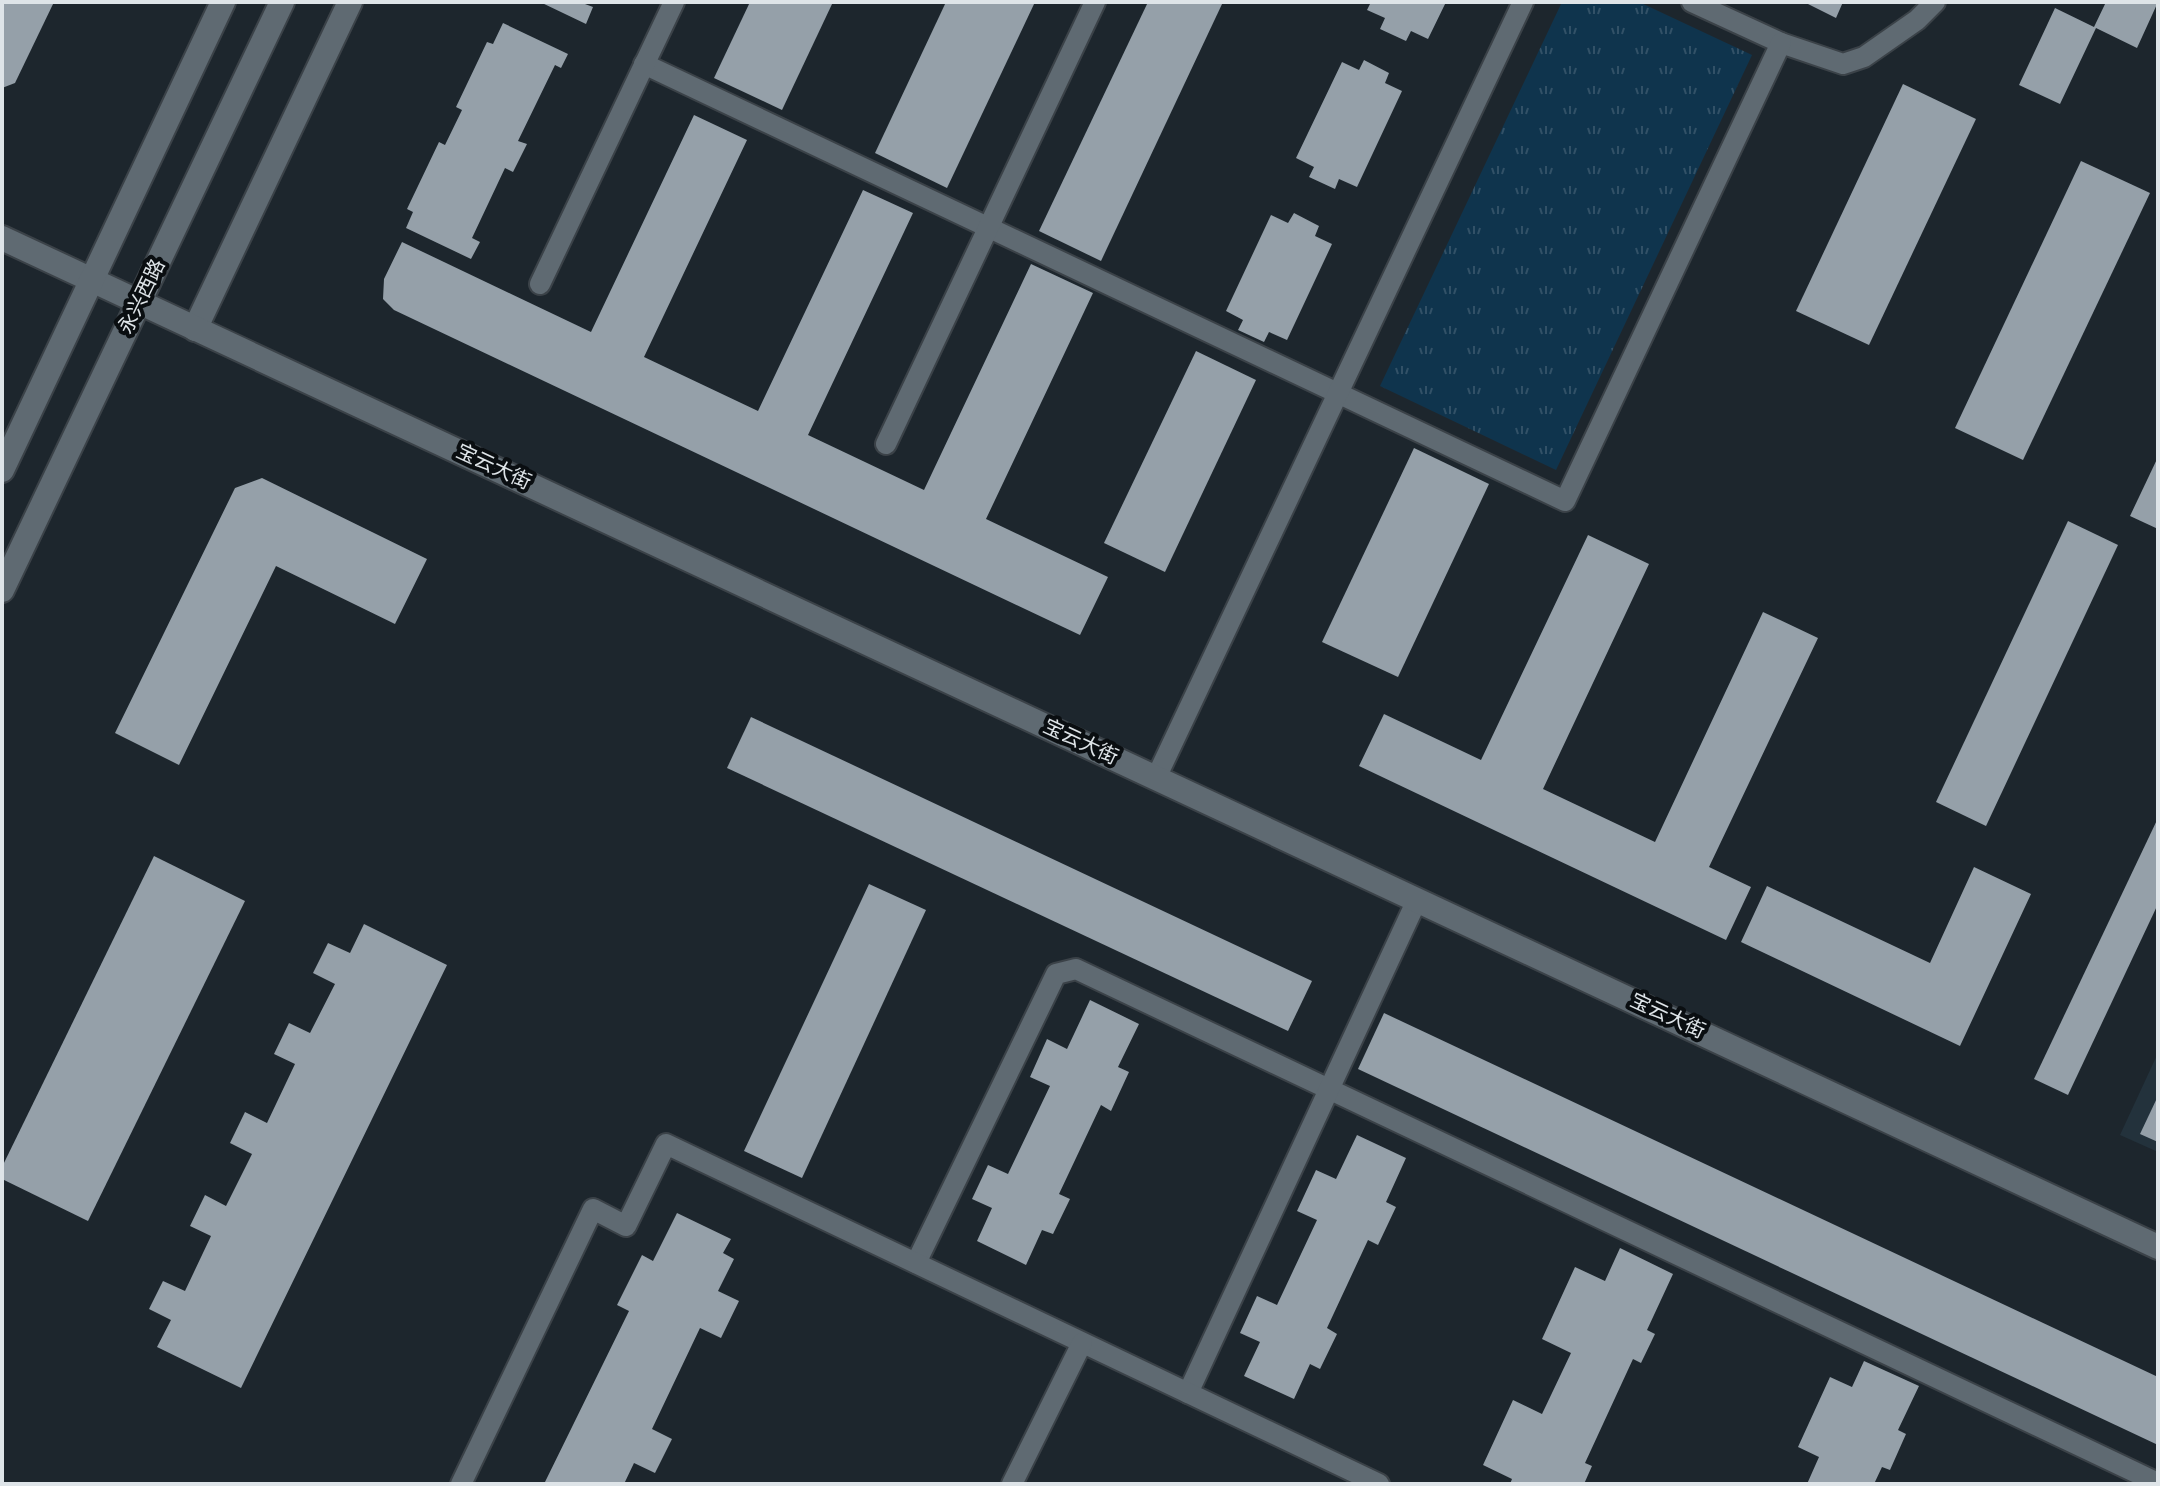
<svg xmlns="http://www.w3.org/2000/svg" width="2160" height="1486" viewBox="0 0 2160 1486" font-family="Overpass,'Noto Sans SC',sans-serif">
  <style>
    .built { fill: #23323c }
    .grass { fill: url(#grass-tufts) }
    .building { fill: #95a0a9 }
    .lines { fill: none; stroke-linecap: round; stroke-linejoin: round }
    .lane-casing { stroke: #3b4248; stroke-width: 24 }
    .street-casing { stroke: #3b4248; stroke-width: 28 }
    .secondary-casing { stroke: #3b4248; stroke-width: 28 }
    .lane { stroke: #5f6a72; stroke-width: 20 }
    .street { stroke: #5f6a72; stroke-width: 24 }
    .secondary { stroke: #5f6a72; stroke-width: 24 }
    .labels { text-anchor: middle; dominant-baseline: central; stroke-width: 8; stroke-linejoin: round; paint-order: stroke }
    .street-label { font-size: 20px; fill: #dee4e8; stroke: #0a0e11 }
  </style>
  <defs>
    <pattern id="grass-tufts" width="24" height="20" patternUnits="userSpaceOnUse" patternTransform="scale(2)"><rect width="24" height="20" fill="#0f344d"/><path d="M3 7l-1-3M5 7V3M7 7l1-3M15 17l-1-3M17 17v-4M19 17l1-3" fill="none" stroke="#325167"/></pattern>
  </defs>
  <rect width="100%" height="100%" fill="#1d262d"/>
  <path class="built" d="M 2158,1053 L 2158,1152 L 2120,1135 Z"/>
  <path class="grass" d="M 1562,2 L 1639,2 L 1752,55 L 1556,470 L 1380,386 Z"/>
  <g class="building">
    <path d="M 2,2 L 54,2 L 15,83 L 2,88 Z"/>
    <path d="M 540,2 L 586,2 L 585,4 L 593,7 L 586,24 Z"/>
    <path d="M 750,2 L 833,2 L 782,110 L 714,78 Z"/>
    <path d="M 946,2 L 1035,2 L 947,188 L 875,153 Z"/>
    <path d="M 1148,2 L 1223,2 L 1101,261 L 1039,231 Z"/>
    <path d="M 1371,2 L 1446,2 L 1428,39 L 1411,31 L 1406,41 L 1380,29 L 1385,18 L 1367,10 Z"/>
    <path d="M 1804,2 L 1843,2 L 1836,18 Z"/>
    <path d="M 2106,2 L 2158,2 L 2137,48 L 2096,28 L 2060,104 L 2019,85 L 2055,8 L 2094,27 Z"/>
    <path d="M 503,23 L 568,54 L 561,68 L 555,65 L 518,141 L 527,144 L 513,172 L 505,168 L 472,238 L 480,242 L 471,259 L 406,228 L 413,212 L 407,209 L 439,142 L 445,145 L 462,110 L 456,107 L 487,42 L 493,44 Z"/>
    <path d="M 1364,60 L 1389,73 L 1385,83 L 1402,91 L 1357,187 L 1339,179 L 1335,189 L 1309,177 L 1314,167 L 1296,158 L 1342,62 L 1359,70 Z"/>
    <path d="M 1903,84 L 1976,119 L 1869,345 L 1796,311 Z"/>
    <path d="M 694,115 L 747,140 L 644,357 L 758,411 L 863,190 L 913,213 L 808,435 L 924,490 L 1031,264 L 1093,293 L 986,519 L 1108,577 L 1080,635 L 394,310 L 383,299 L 384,279 L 402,242 L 591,332 Z"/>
    <path d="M 2081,161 L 2150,193 L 2023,460 L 1955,428 Z"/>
    <path d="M 1294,213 L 1319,226 L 1315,236 L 1332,244 L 1287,340 L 1269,332 L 1264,342 L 1238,330 L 1243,320 L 1226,311 L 1271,215 L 1288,223 Z"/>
    <path d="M 1196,351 L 1256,380 L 1165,572 L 1104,543 Z"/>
    <path d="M 1414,448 L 1489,484 L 1398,677 L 1322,642 Z"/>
    <path d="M 2158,457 L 2158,529 L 2130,516 Z"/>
    <path d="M 262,478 L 427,559 L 395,624 L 276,566 L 179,765 L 115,733 L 235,488 Z"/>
    <path d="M 2068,521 L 2118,545 L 1986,826 L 1936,802 Z"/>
    <path d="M 1588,535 L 1649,564 L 1543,789 L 1655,842 L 1763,612 L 1818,638 L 1709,867 L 1751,887 L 1726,940 L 1359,766 L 1384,714 L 1481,760 Z"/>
    <path d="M 751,717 L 1312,981 L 1288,1031 L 727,768 Z"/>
    <path d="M 2158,818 L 2158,904 L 2068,1095 L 2034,1079 Z"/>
    <path d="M 154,856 L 245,901 L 88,1221 L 2,1179 L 2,1167 Z"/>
    <path d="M 1974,867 L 2031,894 L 1960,1046 L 1741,942 L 1767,886 L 1930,963 Z"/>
    <path d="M 869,884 L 926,910 L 802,1178 L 744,1151 Z"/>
    <path d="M 364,924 L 447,965 L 241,1388 L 157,1347 L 171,1320 L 149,1309 L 163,1281 L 185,1291 L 211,1236 L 190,1226 L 205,1195 L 226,1206 L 252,1154 L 230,1143 L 245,1112 L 267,1123 L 295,1064 L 274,1054 L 289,1023 L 310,1033 L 335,984 L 313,973 L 328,943 L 350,953 Z"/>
    <path d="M 1090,1000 L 1139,1024 L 1118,1067 L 1129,1072 L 1111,1111 L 1101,1105 L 1059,1194 L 1070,1199 L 1053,1234 L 1042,1230 L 1026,1265 L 977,1241 L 992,1208 L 972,1199 L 988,1165 L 1008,1174 L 1050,1086 L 1030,1077 L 1047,1039 L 1067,1049 Z"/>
    <path d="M 1384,1013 L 2158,1377 L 2158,1445 L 1358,1069 Z"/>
    <path d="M 2158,1096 L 2158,1142 L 2140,1134 Z"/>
    <path d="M 1357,1135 L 1406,1158 L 1386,1202 L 1396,1207 L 1378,1245 L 1368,1240 L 1327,1328 L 1337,1334 L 1320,1369 L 1310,1364 L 1294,1399 L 1244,1376 L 1260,1342 L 1240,1333 L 1257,1296 L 1277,1305 L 1317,1220 L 1297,1211 L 1316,1170 L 1336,1179 Z"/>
    <path d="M 677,1213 L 731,1239 L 723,1253 L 734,1259 L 718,1291 L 739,1301 L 721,1338 L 700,1328 L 652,1429 L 672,1439 L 655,1473 L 634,1463 L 624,1484 L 544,1484 L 629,1311 L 617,1305 L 642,1255 L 653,1261 Z"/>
    <path d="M 1620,1248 L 1673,1274 L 1647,1330 L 1655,1334 L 1641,1363 L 1633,1359 L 1585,1463 L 1592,1466 L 1584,1484 L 1510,1484 L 1512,1479 L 1483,1465 L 1513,1400 L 1542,1414 L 1571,1353 L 1542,1339 L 1575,1267 L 1605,1281 Z"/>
    <path d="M 1864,1361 L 1919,1386 L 1898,1430 L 1906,1434 L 1890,1470 L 1882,1467 L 1874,1484 L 1807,1484 L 1819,1457 L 1798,1447 L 1830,1377 L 1852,1387 Z"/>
  </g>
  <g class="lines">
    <defs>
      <g id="lane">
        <path d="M 1692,2 L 1781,43 L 1843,64 L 1864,57 L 1917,20 L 1935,2"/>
        <path d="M 644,64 L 1565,501 L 1781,43"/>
        <path d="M 540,284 L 674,2"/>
        <path d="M 886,444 L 1095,2"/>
        <path d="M 1156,778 L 1523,2"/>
        <path d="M 916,1263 L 1056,974 L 1076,969 L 2158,1483"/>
        <path d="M 1188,1393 L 1417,900"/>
        <path d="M 461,1484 L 593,1209 L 626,1226 L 666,1144 L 1379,1484"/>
        <path d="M 1012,1484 L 1082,1343"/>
      </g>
      <path id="street" d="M 195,329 L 350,2"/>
      <g id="secondary">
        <path d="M 2,238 L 2158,1247"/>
        <path d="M 2,470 L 223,2"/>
        <path d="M 2,590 L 282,2"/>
      </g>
    </defs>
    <use href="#lane" class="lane-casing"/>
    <use href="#street" class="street-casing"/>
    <use href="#secondary" class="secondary-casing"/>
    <use href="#lane" class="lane"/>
    <use href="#street" class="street"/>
    <use href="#secondary" class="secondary"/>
  </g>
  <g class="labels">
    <g class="street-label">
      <text transform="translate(143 297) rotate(-64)">永兴西路</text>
      <text transform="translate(493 468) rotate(25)">宝云大街</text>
      <text transform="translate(1080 743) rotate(25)">宝云大街</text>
      <text transform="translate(1667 1017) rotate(25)">宝云大街</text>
    </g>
  </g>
  <rect width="2160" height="1486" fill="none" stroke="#dee4e8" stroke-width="8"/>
</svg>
